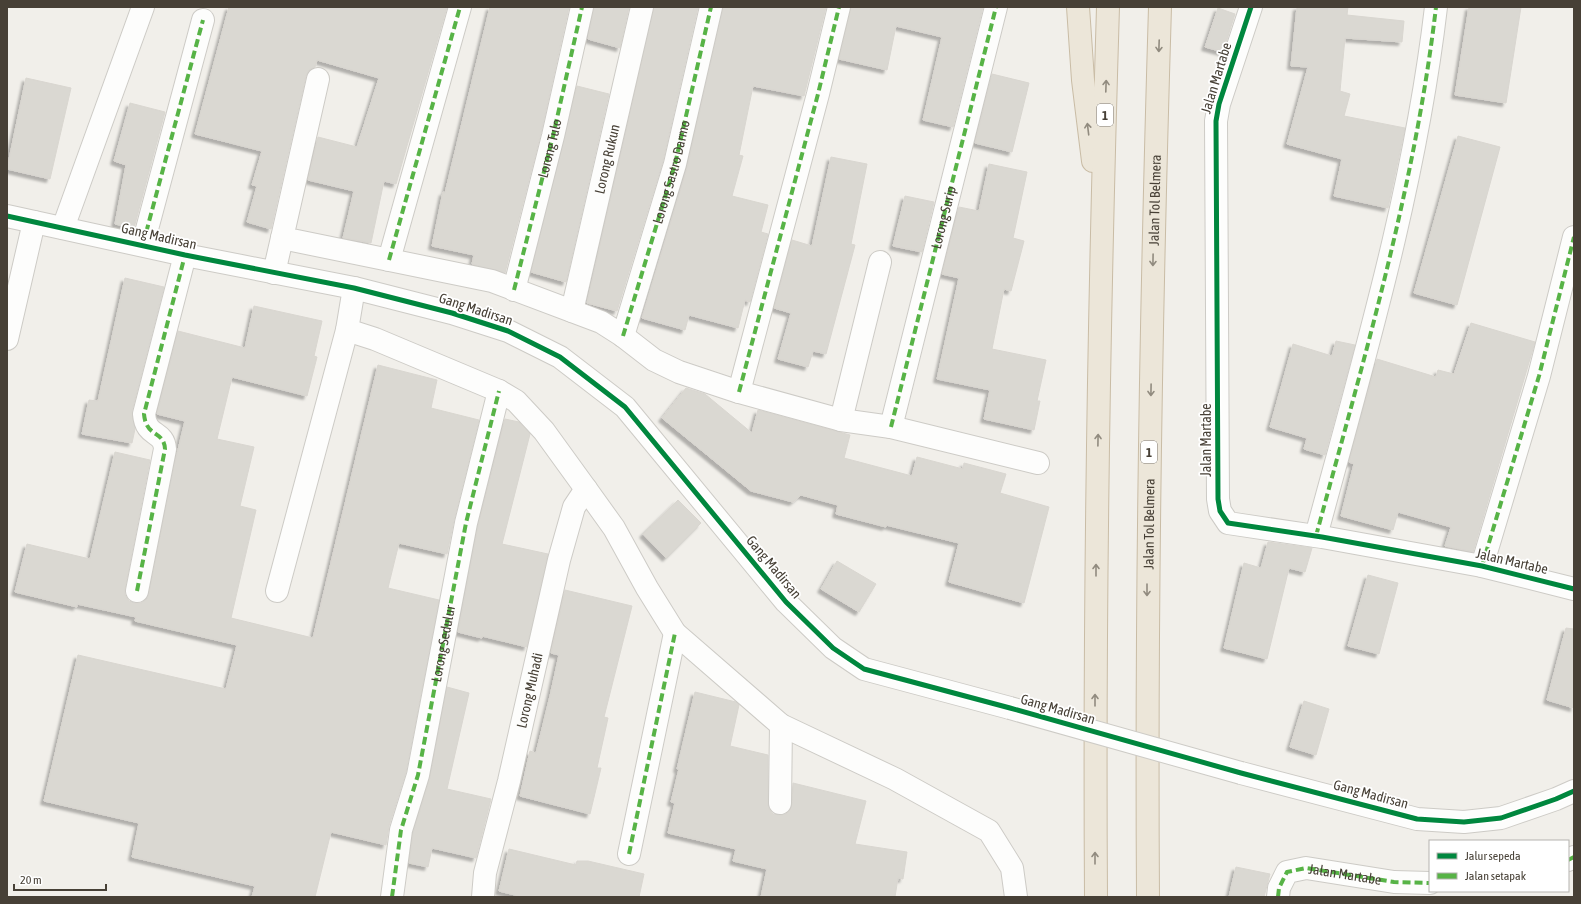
<svg xmlns="http://www.w3.org/2000/svg" width="1581" height="904" viewBox="0 0 1581 904" font-family="'Asap Condensed',sans-serif">
  <style>
    .building { fill: #dad8d2; stroke: #d9d6d0; filter: url(#shadow) }
    .lines { fill: none; stroke-linecap: round; stroke-linejoin: round }
    .minor-casing { stroke: #cdcbc6; stroke-width: 24 }
    .highway-casing { stroke: #c9bca5; stroke-width: 24 }
    .minor { stroke: #fdfdfc; stroke-width: 22 }
    .highway { stroke: #ece6d9; stroke-width: 22 }
    .minor-bridge-casing { stroke: #cdcbc6; stroke-width: 24; stroke-linecap: butt }
    .minor-bridge { stroke: #fdfdfc; stroke-width: 22 }
    .quiet { stroke: #57b346; stroke-width: 4; stroke-dasharray: 8 4; stroke-linecap: butt }
    .cycleway-casing { stroke: #fff; stroke-width: 8 }
    .cycleway { stroke: #00873e; stroke-width: 5 }
    .oneway { stroke: #918b7f }
    .labels { text-anchor: middle; dominant-baseline: central; stroke-width: 3.5; stroke-linejoin: round; paint-order: stroke }
    .shield { fill: #fff; stroke: #7e7972; stroke-width: 1 }
    .shield-label { font-size: 13px; font-weight: bold; fill: #474036 }
    .street-label { font-size: 14px; fill: #474036; stroke: #fff }
  </style>
  <defs>
    <filter id="shadow"><feDropShadow dx="-3.5" dy="3.5" stdDeviation="1" flood-color="#0004"/></filter>
  </defs>
  <rect width="100%" height="100%" fill="#f1efea"/>
  <g class="building">
    <path d="M 229,7 L 447,7 L 396,184 L 384,181 L 371,243 L 343,238 L 354,191 L 308,180 L 318,137 L 357,147 L 379,78 L 317,60 L 315,67 L 309,70 L 306,76 L 271,229 L 247,222 L 257,186 L 252,185 L 262,151 L 195,134 Z"/>
    <path d="M 490,7 L 569,7 L 541,133 L 505,273 L 472,264 L 474,255 L 432,246 L 443,192 L 445,193 Z"/>
    <path d="M 594,7 L 629,7 L 620,48 L 588,39 Z"/>
    <path d="M 654,7 L 698,7 L 663,161 L 617,311 L 587,303 Z"/>
    <path d="M 723,7 L 826,7 L 804,96 L 753,86 L 739,155 L 743,156 L 732,196 L 768,205 L 761,232 L 768,234 L 750,302 L 745,300 L 738,328 L 689,315 L 685,330 L 642,318 L 687,168 Z"/>
    <path d="M 851,7 L 983,7 L 953,127 L 923,120 L 942,37 L 896,26 L 887,70 L 839,59 Z"/>
    <path d="M 1297,7 L 1348,7 L 1347,15 L 1404,21 L 1402,42 L 1345,38 L 1340,91 L 1350,94 L 1344,116 L 1405,128 L 1388,208 L 1334,196 L 1342,159 L 1287,144 L 1308,67 L 1291,66 Z"/>
    <path d="M 1469,7 L 1521,7 L 1506,103 L 1455,95 Z"/>
    <path d="M 1218,8 L 1235,14 L 1223,52 L 1205,47 Z"/>
    <path d="M 992,74 L 1029,83 L 1012,152 L 975,143 Z"/>
    <path d="M 26,78 L 71,88 L 50,179 L 7,169 Z"/>
    <path d="M 577,86 L 609,94 L 566,282 L 531,272 Z"/>
    <path d="M 130,103 L 165,112 L 134,228 L 115,224 L 126,165 L 114,161 Z"/>
    <path d="M 1458,136 L 1500,147 L 1457,305 L 1414,293 Z"/>
    <path d="M 831,157 L 867,164 L 851,244 L 855,245 L 826,354 L 813,351 L 808,367 L 778,359 L 791,313 L 774,308 L 792,240 L 812,246 Z"/>
    <path d="M 989,164 L 1027,172 L 1013,238 L 1024,241 L 1011,291 L 1004,289 L 992,349 L 1046,360 L 1037,401 L 1040,401 L 1034,430 L 984,419 L 990,390 L 937,379 L 959,278 L 942,274 L 959,207 L 979,211 Z"/>
    <path d="M 905,196 L 934,202 L 922,252 L 893,246 Z"/>
    <path d="M 125,278 L 164,287 L 132,411 L 135,429 L 132,443 L 82,434 L 89,400 L 98,401 Z"/>
    <path d="M 254,306 L 322,321 L 314,356 L 317,357 L 307,396 L 232,377 L 217,439 L 254,447 L 240,506 L 256,510 L 231,618 L 313,638 L 378,365 L 437,380 L 431,408 L 479,420 L 454,520 L 447,554 L 399,543 L 388,588 L 439,600 L 406,772 L 389,826 L 386,845 L 331,832 L 315,897 L 252,897 L 255,886 L 132,857 L 139,823 L 44,801 L 78,655 L 226,689 L 237,645 L 135,621 L 136,617 L 77,604 L 77,607 L 15,592 L 27,544 L 90,559 L 115,452 L 150,460 L 125,589 L 125,595 L 129,601 L 134,603 L 141,603 L 147,599 L 149,593 L 174,466 L 185,421 L 157,414 L 178,331 L 245,348 Z"/>
    <path d="M 1471,323 L 1535,342 L 1473,552 L 1445,546 L 1451,527 L 1398,512 L 1393,530 L 1341,516 L 1354,464 L 1349,462 L 1377,359 L 1436,377 L 1438,370 L 1454,374 Z"/>
    <path d="M 1336,341 L 1355,345 L 1325,455 L 1304,449 L 1307,438 L 1270,427 L 1293,344 L 1332,356 Z"/>
    <path d="M 686,388 L 705,394 L 752,433 L 758,410 L 850,435 L 844,458 L 912,476 L 917,457 L 963,469 L 964,463 L 1006,474 L 1000,493 L 1049,507 L 1024,603 L 949,582 L 959,543 L 886,525 L 886,527 L 836,514 L 838,505 L 801,495 L 793,502 L 751,491 L 662,418 Z"/>
    <path d="M 505,419 L 519,422 L 530,434 L 502,544 L 548,554 L 527,647 L 482,636 L 482,638 L 458,632 L 478,526 Z"/>
    <path d="M 678,500 L 701,523 L 666,558 L 643,534 Z"/>
    <path d="M 1268,542 L 1312,548 L 1305,572 L 1289,568 L 1267,659 L 1224,648 L 1244,563 L 1261,568 Z"/>
    <path d="M 837,561 L 876,584 L 859,612 L 821,589 Z"/>
    <path d="M 1368,575 L 1398,583 L 1379,654 L 1348,646 Z"/>
    <path d="M 565,590 L 632,606 L 604,717 L 608,718 L 597,768 L 601,768 L 590,814 L 520,796 L 530,751 L 536,753 L 550,696 L 559,655 L 551,653 Z"/>
    <path d="M 1566,628 L 1574,629 L 1574,708 L 1547,700 Z"/>
    <path d="M 447,687 L 469,693 L 447,789 L 491,799 L 476,858 L 432,848 L 428,867 L 409,863 L 413,833 L 430,777 Z"/>
    <path d="M 695,692 L 736,702 L 739,705 L 730,746 L 768,755 L 768,803 L 769,809 L 773,814 L 780,815 L 786,814 L 790,810 L 792,803 L 793,783 L 866,801 L 855,844 L 907,852 L 903,879 L 898,878 L 895,897 L 761,897 L 767,869 L 733,861 L 736,849 L 668,833 L 675,803 L 671,802 L 679,769 L 677,769 Z"/>
    <path d="M 1304,701 L 1329,709 L 1316,755 L 1290,747 Z"/>
    <path d="M 509,849 L 576,865 L 577,861 L 588,861 L 644,874 L 639,897 L 523,897 L 499,891 Z"/>
    <path d="M 1236,867 L 1270,874 L 1264,897 L 1229,897 Z"/>
  </g>
  <g class="lines">
    <defs>
      <g id="minor">
        <path d="M 1251,7 L 1219,104 L 1216,121 L 1218,499 L 1220,511 L 1228,523 L 1322,537 L 1482,566 L 1574,589"/>
        <path d="M 318,79 L 282,238 L 492,281 L 601,322 L 623,336 L 654,360 L 679,372 L 739,392 L 841,420 L 891,427 L 1038,463"/>
        <path d="M 7,216 L 185,255 L 354,288 L 452,313 L 508,331 L 560,357 L 625,407 L 786,602 L 833,648 L 864,669 L 1010,708"/>
        <path d="M 63,228 L 143,7"/>
        <path d="M 143,244 L 203,20"/>
        <path d="M 389,260 L 460,7"/>
        <path d="M 274,273 L 282,238"/>
        <path d="M 354,288 L 347,330 L 375,339 L 499,391 L 516,401 L 544,431 L 586,489 L 614,528 L 647,588 L 675,633 L 781,725 L 895,779 L 989,831 L 1012,868 L 1016,897"/>
        <path d="M 514,290 L 553,136 L 582,7"/>
        <path id="s1" d="M 572,311 L 642,7"/>
        <path id="s2" d="M 623,336 L 675,164 L 711,7"/>
        <path d="M 7,339 L 34,222"/>
        <path d="M 739,392 L 818,94 L 839,7"/>
        <path d="M 841,420 L 880,262"/>
        <path id="s3" d="M 891,427 L 996,7"/>
        <path d="M 1316,536 C 1363,362 1415,187 1436,7"/>
        <path d="M 1482,566 L 1539,376 L 1574,237"/>
        <path d="M 137,591 L 165,449 C 164,430 146,438 144,414 L 185,255"/>
        <path d="M 277,591 L 347,330"/>
        <path d="M 1241,773 L 1417,819 L 1464,822 L 1501,818 L 1556,799 L 1574,791"/>
        <path d="M 780,803 L 781,725"/>
        <path d="M 629,854 L 675,633"/>
        <path d="M 1568,860 L 1574,857"/>
        <path d="M 392,897 L 401,830 L 418,775 L 466,523 L 499,391"/>
        <path id="s4" d="M 483,897 L 485,873 L 509,781 L 559,560 L 574,507 L 586,489"/>
        <path id="s5" d="M 1278,897 L 1279,888 L 1287,872 L 1306,868 L 1394,882 L 1430,883"/>
      </g>
      <g id="highway">
        <path d="M 1078,7 L 1083,80 L 1093,161"/>
        <path d="M 1096,897 C 1094,600 1099,304 1108,7"/>
        <path id="s6" d="M 1148,897 C 1146,600 1151,304 1160,7"/>
      </g>
    </defs>
    <use href="#minor" class="minor-casing"/>
    <use href="#highway" class="highway-casing"/>
    <use href="#minor" class="minor"/>
    <use href="#highway" class="highway"/>
    <defs>
      <path id="minor-bridge" d="M 1010,708 L 1241,773"/>
    </defs>
    <use href="#minor-bridge" class="minor-bridge-casing"/>
    <use href="#minor-bridge" class="minor-bridge"/>
    <g class="quiet">
      <path d="M 143,244 L 203,20"/>
      <path d="M 389,260 L 460,7"/>
      <path id="s7" d="M 514,290 L 553,136 L 582,7"/>
      <path d="M 623,336 L 675,164 L 711,7"/>
      <path d="M 739,392 L 818,94 L 839,7"/>
      <path d="M 891,427 L 996,7"/>
      <path d="M 1316,536 C 1363,362 1415,187 1436,7"/>
      <path d="M 1482,566 L 1539,376 L 1574,237"/>
      <path d="M 137,591 L 165,449 C 164,430 146,438 144,414 L 185,255"/>
      <path d="M 629,854 L 675,633"/>
      <path d="M 1568,860 L 1574,857"/>
      <path id="s8" d="M 392,897 L 401,830 L 418,775 L 466,523 L 499,391"/>
      <path d="M 1278,897 L 1279,888 L 1287,872 L 1306,868 L 1394,882 L 1430,883"/>
    </g>
    <defs>
      <g id="cycleway">
        <path d="M 1251,7 L 1219,104 L 1216,121 L 1218,499 L 1220,511 L 1228,523 L 1322,537 L 1482,566 L 1574,589"/>
        <path d="M 7,216 L 185,255 L 354,288 L 452,313 L 508,331 L 560,357 L 625,407 L 786,602 L 833,648 L 864,669 L 1010,708 L 1241,773 L 1417,819 L 1464,822 L 1501,818 L 1556,799 L 1574,791"/>
      </g>
    </defs>
    <use href="#cycleway" class="cycleway-casing"/>
    <use href="#cycleway" class="cycleway"/>
  </g>
  <defs><path id="oneway-shaft" d="M-6 0H5M1.5-3L5.5 0L1.5 3" fill="none" stroke-width="1.6" stroke-linecap="round" stroke-linejoin="round"/></defs>
  <g class="oneway">
    <use href="#oneway-shaft" transform="translate(1159 46) rotate(92)"/>
    <use href="#oneway-shaft" transform="translate(1106 86) rotate(-88)"/>
    <use href="#oneway-shaft" transform="translate(1088 129) rotate(-97)"/>
    <use href="#oneway-shaft" transform="translate(1153 260) rotate(91)"/>
    <use href="#oneway-shaft" transform="translate(1151 390) rotate(91)"/>
    <use href="#oneway-shaft" transform="translate(1098 440) rotate(-89)"/>
    <use href="#oneway-shaft" transform="translate(1096 570) rotate(-90)"/>
    <use href="#oneway-shaft" transform="translate(1147 590) rotate(90)"/>
    <use href="#oneway-shaft" transform="translate(1095 700) rotate(-90)"/>
    <use href="#oneway-shaft" transform="translate(1095 858) rotate(-90)"/>
  </g>
  <g class="labels">
    <g class="shield">
      <rect x="1097" y="104" width="16" height="22" rx="3"/>
      <rect x="1141" y="441" width="16" height="22" rx="3"/>
    </g>
    <g class="shield-label">
      <text x="1105" y="115">1</text>
      <text x="1149" y="452">1</text>
    </g>
    <g class="street-label">
      <text transform="translate(1216 78) rotate(-73)">Jalan Martabe</text>
      <text stroke="none"><textPath href="#s7" startOffset="146">Lorong Tulo</textPath></text>
      <text stroke="none"><textPath href="#s1" startOffset="156">Lorong Rukun</textPath></text>
      <text stroke="none"><textPath href="#s2" startOffset="171">Lorong Sastro Darmo</textPath></text>
      <text stroke="none"><textPath href="#s6" startOffset="697">Jalan Tol Belmera</textPath></text>
      <text stroke="none"><textPath href="#s3" startOffset="216">Lorong Surip</textPath></text>
      <text transform="translate(159 236) rotate(13)">Gang Madirsan</text>
      <text transform="translate(476 309) rotate(18)">Gang Madirsan</text>
      <text transform="translate(1206 440) rotate(-90)">Jalan Martabe</text>
      <text stroke="none"><textPath href="#s6" startOffset="373">Jalan Tol Belmera</textPath></text>
      <text transform="translate(1512 561) rotate(13)">Jalan Martabe</text>
      <text transform="translate(774 567) rotate(50)">Gang Madirsan</text>
      <text stroke="none"><textPath href="#s8" startOffset="259">Lorong Sedulur</textPath></text>
      <text stroke="none"><textPath href="#s4" startOffset="212">Lorong Muhadi</textPath></text>
      <text transform="translate(1058 709) rotate(16)">Gang Madirsan</text>
      <text transform="translate(1371 794) rotate(15)">Gang Madirsan</text>
      <text stroke="none"><textPath href="#s5" startOffset="86">Jalan Martabe</textPath></text>
    </g>
  </g>
  <rect width="1581" height="904" fill="none" stroke="#474036" stroke-width="16"/>
  <rect x="1429" y="840" width="140" height="52" fill="#ffffff" stroke="#b5b3af"/>
  <rect x="1437" y="853" width="20" height="6" fill="#00873e" stroke="#b5b3af"/>
  <text x="1465" y="860" font-size="12" fill="#474036">Jalur sepeda</text>
  <rect x="1437" y="873" width="20" height="6" fill="#57b346" stroke="#b5b3af"/>
  <text x="1465" y="880" font-size="12" fill="#474036">Jalan setapak</text>
  <path d="M14 884v6h92v-6" fill="none" stroke="#474036" stroke-width="2"/>
  <text x="20" y="884" font-size="12" fill="#474036" stroke="#ffffff" stroke-width="3" paint-order="stroke">20 m</text>
</svg>
